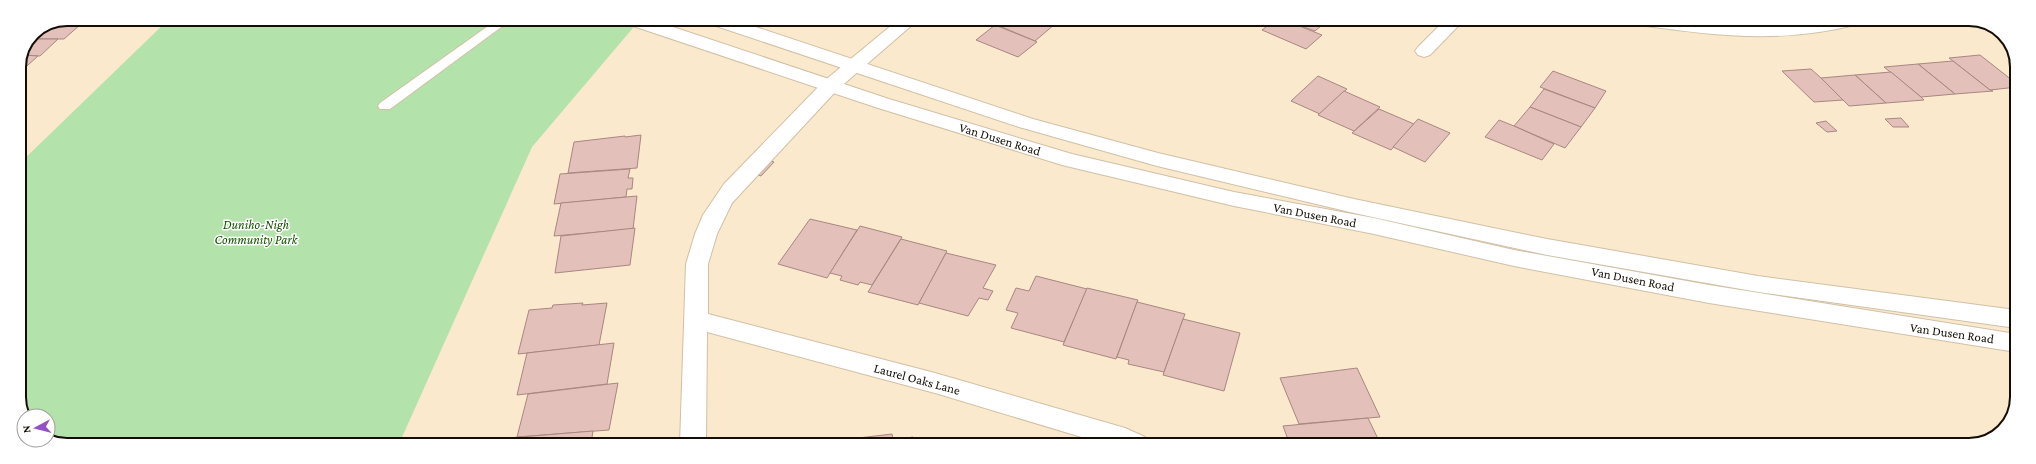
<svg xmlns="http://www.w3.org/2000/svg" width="2036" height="464" viewBox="0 0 2036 464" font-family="'Crimson Pro',serif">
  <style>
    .green { fill: #b4e2ab }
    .building { fill: #e3c0b9; stroke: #a88781 }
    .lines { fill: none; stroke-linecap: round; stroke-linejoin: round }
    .lane-casing { stroke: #d0c0a5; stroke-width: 2 }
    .street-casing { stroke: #d0c0a5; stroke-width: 2 }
    .secondary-casing { stroke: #d0c0a5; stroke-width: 2 }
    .lane { fill: #fff; fill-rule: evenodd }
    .street { fill: #fff; fill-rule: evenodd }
    .secondary { fill: #fff; fill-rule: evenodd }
    .labels { text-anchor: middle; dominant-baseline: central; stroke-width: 3; stroke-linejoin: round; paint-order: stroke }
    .street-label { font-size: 13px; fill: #130d05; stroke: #fff }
    .park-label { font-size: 13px; font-style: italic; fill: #125200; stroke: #fff }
    .rim { fill: none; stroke: #130d05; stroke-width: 2 }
  </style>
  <rect width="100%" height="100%" fill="#fae9cd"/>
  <path class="green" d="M 169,19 L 631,19 L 638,22 L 532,147 L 399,444 L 58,444 L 48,438 L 48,416 L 25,416 L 19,403 L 19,164 Z"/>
  <g class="building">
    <path d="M 67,19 L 88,19 L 83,24 L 57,23 Z"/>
    <path d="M 1004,19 L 1043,19 L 1055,24 L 1035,41 L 997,25 Z"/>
    <path d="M 1275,20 L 1284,20 L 1322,35 L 1306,49 L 1262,30 Z"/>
    <path d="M 1284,20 L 1328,20 L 1315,31 Z"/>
    <path d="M 57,23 L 81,24 L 64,39 L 31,39 L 33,33 Z"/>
    <path d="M 995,25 L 1035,41 L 1037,42 L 1018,57 L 976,40 Z"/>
    <path d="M 31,39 L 58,39 L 40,56 L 24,55 Z"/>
    <path d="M 24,55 L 38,56 L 19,73 L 19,67 Z"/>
    <path d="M 1980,55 L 2017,84 L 2017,87 L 1990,90 L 1949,58 Z"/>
    <path d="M 1953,61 L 1990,90 L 1993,91 L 1955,94 L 1918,64 Z"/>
    <path d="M 1918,64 L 1955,94 L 1921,97 L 1884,67 Z"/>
    <path d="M 1811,69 L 1821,78 L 1843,100 L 1814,102 L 1782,71 Z"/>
    <path d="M 1553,71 L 1606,91 L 1595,108 L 1540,87 Z"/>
    <path d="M 1891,72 L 1921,97 L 1924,100 L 1886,103 L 1855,75 Z"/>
    <path d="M 1855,75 L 1886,103 L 1849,106 L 1821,78 Z"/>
    <path d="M 1318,76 L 1347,89 L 1320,114 L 1291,101 Z"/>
    <path d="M 1544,89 L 1595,108 L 1581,127 L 1530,107 Z"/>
    <path d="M 1344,91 L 1380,107 L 1354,131 L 1318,115 Z"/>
    <path d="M 1530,107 L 1581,127 L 1565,148 L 1514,126 Z"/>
    <path d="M 1379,109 L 1414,124 L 1391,150 L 1352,133 Z"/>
    <path d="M 1901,118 L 1909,127 L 1893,127 L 1885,119 Z"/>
    <path d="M 1418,119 L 1450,133 L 1425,162 L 1393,147 Z"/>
    <path d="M 1499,120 L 1514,126 L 1554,144 L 1542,160 L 1485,137 Z"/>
    <path d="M 1826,121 L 1837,131 L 1827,132 L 1816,123 Z"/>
    <path d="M 641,135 L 637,168 L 568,173 L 574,142 L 625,136 L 625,137 Z"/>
    <path d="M 764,159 L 774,162 L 761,176 L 750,172 Z"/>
    <path d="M 630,169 L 628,178 L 633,178 L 632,189 L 627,189 L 626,197 L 554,204 L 560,174 Z"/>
    <path d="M 637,196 L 633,229 L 554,236 L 561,203 Z"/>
    <path d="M 810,219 L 857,230 L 827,278 L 778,264 Z"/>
    <path d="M 860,226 L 902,237 L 872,285 L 860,282 L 858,285 L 840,280 L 842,276 L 830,273 Z"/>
    <path d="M 635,228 L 630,265 L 555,273 L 561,236 Z"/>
    <path d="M 901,239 L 947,251 L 918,305 L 868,292 Z"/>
    <path d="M 946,253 L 996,265 L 983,288 L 993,291 L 988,300 L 979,298 L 968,316 L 919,303 Z"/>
    <path d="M 1036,276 L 1087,289 L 1064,342 L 1011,328 L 1018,313 L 1006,310 L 1016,288 L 1029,291 Z"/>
    <path d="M 1087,288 L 1138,300 L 1116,359 L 1063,345 Z"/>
    <path d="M 1137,302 L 1185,314 L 1164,372 L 1128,364 L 1129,360 L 1117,357 Z"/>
    <path d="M 583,303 L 582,305 L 607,303 L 599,345 L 518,354 L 529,310 L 552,308 L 553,305 Z"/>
    <path d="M 1183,319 L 1240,333 L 1224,391 L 1163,375 Z"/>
    <path d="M 614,343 L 607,384 L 517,395 L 527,353 Z"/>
    <path d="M 1357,368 L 1380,417 L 1299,424 L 1280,378 Z"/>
    <path d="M 618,383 L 609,430 L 517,437 L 528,394 Z"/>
    <path d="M 1368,418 L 1381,445 L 1290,445 L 1283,426 Z"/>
    <path d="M 593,431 L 591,444 L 506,444 L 508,438 Z"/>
    <path d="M 892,434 L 893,440 L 913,437 L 914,445 L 808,444 Z"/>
  </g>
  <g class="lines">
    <defs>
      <path id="lane" d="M 498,19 L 512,19 L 390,109 L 380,109 L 378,106 L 380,103 Z"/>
      <g id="street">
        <path d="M 899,19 L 919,19 L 837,90 L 732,203 L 717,234 L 708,264 L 708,314 L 935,373 L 1125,428 L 1145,437 L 1149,445 L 1108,445 L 935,393 L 707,332 L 706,444 L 680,444 L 686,264 L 695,234 L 703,215 L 724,184 L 823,82 Z"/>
        <path d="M 1445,20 L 1464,20 L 1430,55 L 1424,57 L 1418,55 L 1415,51 L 1418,47 Z"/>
        <path d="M 1630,20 C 1672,16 1713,26 1755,27 C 1791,27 1826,18 1862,20 L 1859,24 C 1780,44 1718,36 1639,25 L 1633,24 Z"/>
      </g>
      <g id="secondary">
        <path d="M 621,19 L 649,19 L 889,99 L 1072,154 L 1234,192 L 1374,218 L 1514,250 L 1709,285 L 2016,334 L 2016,352 L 1709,303 L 1514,266 L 1374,234 L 1234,206 L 1062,165 L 875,107 L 624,23 Z"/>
        <path d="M 704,19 L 732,19 L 1033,119 L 1158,153 L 1354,199 L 1547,239 L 1758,276 L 2016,310 L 2016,328 L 1758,292 L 1547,255 L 1354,213 L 1157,166 L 1019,127 L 707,23 Z"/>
      </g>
    </defs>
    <use href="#lane" class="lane-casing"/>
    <use href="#street" class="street-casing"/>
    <use href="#secondary" class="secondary-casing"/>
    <use href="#lane" class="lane"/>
    <use href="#street" class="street"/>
    <use href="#secondary" class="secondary"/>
  </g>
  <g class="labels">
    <g class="street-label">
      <text transform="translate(1000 139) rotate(17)">Van Dusen Road</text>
      <text transform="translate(1315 215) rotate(11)">Van Dusen Road</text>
      <text transform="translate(1633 279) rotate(11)">Van Dusen Road</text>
      <text transform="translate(1952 333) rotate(8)">Van Dusen Road</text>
      <text transform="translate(917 379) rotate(15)">Laurel Oaks Lane</text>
    </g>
    <g class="park-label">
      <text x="256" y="224">Duniho-Nigh<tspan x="256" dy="15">Community Park</tspan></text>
    </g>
  </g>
  <path d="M0 0H2036V464H0ZM67 26H1969A41 41 0 0 1 2010 67V397A41 41 0 0 1 1969 438H67A41 41 0 0 1 26 397V67A41 41 0 0 1 67 26Z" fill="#fff" fill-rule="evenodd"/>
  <path class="rim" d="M67 26H1969A41 41 0 0 1 2010 67V397A41 41 0 0 1 1969 438H67A41 41 0 0 1 26 397V67A41 41 0 0 1 67 26Z"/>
  <g transform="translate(36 428) rotate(263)"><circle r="19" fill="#ffffff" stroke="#a19e9b"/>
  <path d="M0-3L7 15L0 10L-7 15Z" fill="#9451c6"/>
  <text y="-6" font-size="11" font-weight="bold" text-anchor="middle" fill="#130d05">N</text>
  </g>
</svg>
